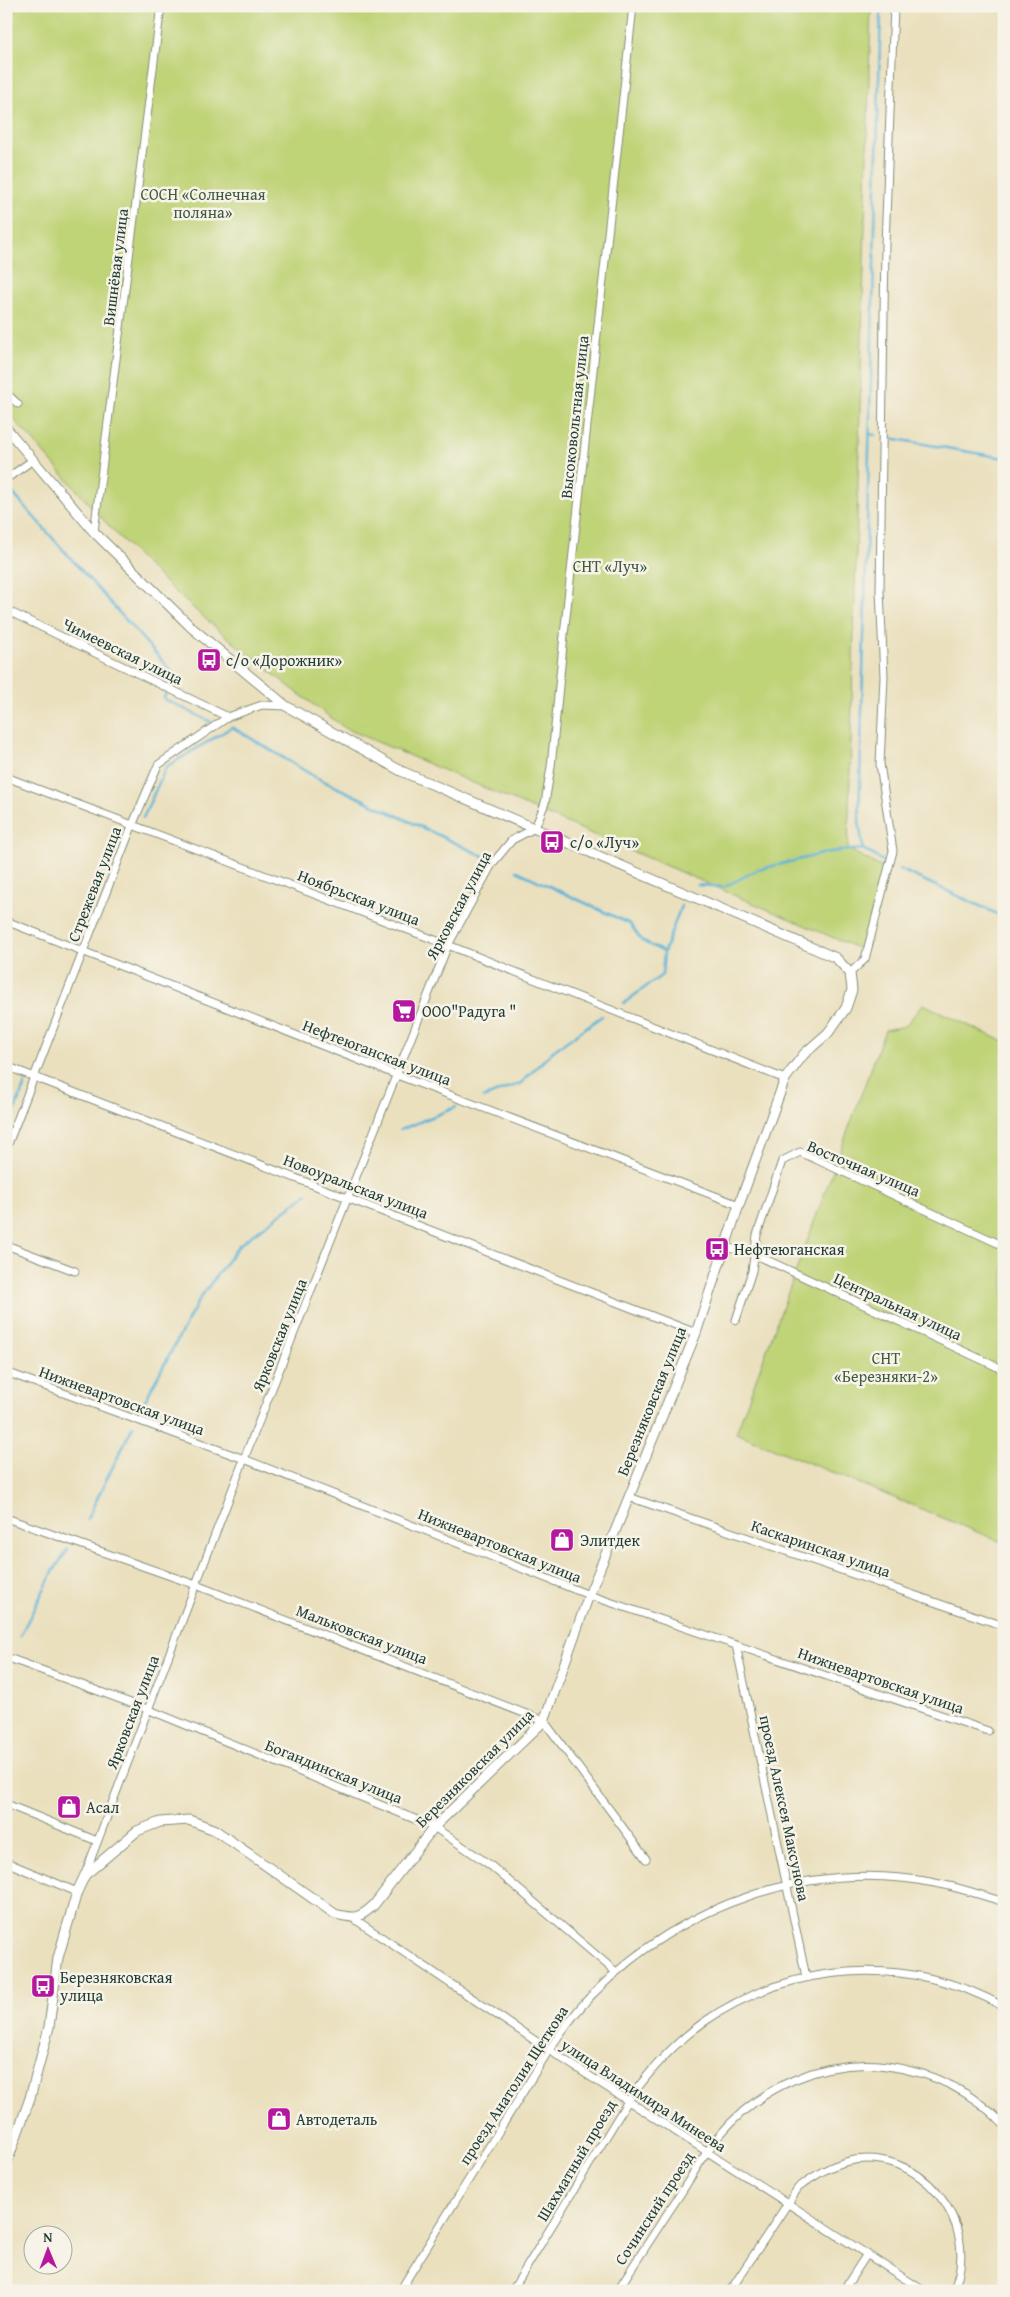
<svg xmlns="http://www.w3.org/2000/svg" width="1010" height="2297" viewBox="0 0 1010 2297" font-family="'Gentium Book Plus',serif">
  <style>
    .green { fill: #bfd377; stroke: #6f8856 }
    .lines { fill: none; stroke-linecap: round; stroke-linejoin: round }
    .stream { stroke: #5bb4d8; stroke-width: 2.5 }
    .minor-casing { stroke: #848e79; stroke-width: 9 }
    .tertiary-casing { stroke: #848e79; stroke-width: 11 }
    .minor { stroke: #fff; stroke-width: 7 }
    .tertiary { stroke: #fff; stroke-width: 9 }
    .labels { text-anchor: middle; dominant-baseline: central; stroke-width: 5; stroke-linejoin: round; paint-order: stroke }
    .park-label { font-size: 16px; fill: #3f5b41; stroke: #f7f3e8 }
    .street-label { font-size: 16px; fill: #1f3d34; stroke: #f7f3e8 }
    .poi-label { font-size: 16px; fill: #1f3d34; stroke: #f7f3e8; text-anchor: start }
  </style>
  <rect width="100%" height="100%" fill="#f7f3e8"/>
  <filter id="ink" filterUnits="userSpaceOnUse"><feTurbulence type="fractalNoise" baseFrequency=".02" numOctaves="2"/><feDisplacementMap in="SourceGraphic" scale="10" xChannelSelector="R" yChannelSelector="G"/><feConvolveMatrix kernelMatrix="1 2 1 2 8 2 1 2 1" color-interpolation-filters="sRGB"/></filter>
  <filter id="wash" filterUnits="userSpaceOnUse"><feTurbulence type="fractalNoise" baseFrequency=".0096" numOctaves="4" result="noise"/><feDisplacementMap in="SourceGraphic" scale="20" xChannelSelector="R" yChannelSelector="G"/><feGaussianBlur stdDeviation="1.12" result="paint"/><feColorMatrix in="noise" values="0 0 0 0 0 0 0 0 0 0 0 0 0 0 0 0 0 1.4 0 .05"/><feComposite in="paint" operator="in"/></filter>
  <g filter="url(#wash)">
    <rect width="100%" height="100%" fill="#eae0be"/>
    <g class="green">
      <path d="M 6,6 L 871,6 L 848,849 L 884,869 L 862,950 L 345,728 C 278,679 212,628 153,571 C 101,521 55,464 6,411 Z"/>
      <path d="M 923,1004 L 1004,1042 L 1004,1543 L 736,1433 L 885,1030 L 905,1026 Z"/>
    </g>
    <g class="lines">
      <g class="stream">
        <path d="M 881,6 L 859,821 L 863,849 L 883,861"/>
        <path d="M 869,434 L 875,435"/>
        <path d="M 890,438 L 1004,458"/>
        <path d="M 6,490 L 8,488 L 173,673 L 171,677"/>
        <path d="M 166,692 L 164,699 L 211,722"/>
        <path d="M 143,818 L 166,767 L 232,727 L 317,778 L 485,857"/>
        <path d="M 899,869 L 1004,917"/>
        <path d="M 517,871 L 630,924 L 642,941 L 664,952"/>
        <path d="M 698,885 L 724,887 L 757,870 L 830,852 L 863,849"/>
        <path d="M 624,1003 L 662,975 L 664,952 L 681,906"/>
        <path d="M 483,1098 L 521,1083 L 553,1051 L 602,1016"/>
        <path d="M 400,1130 L 456,1107"/>
        <path d="M 6,1132 L 25,1084"/>
        <path d="M 143,1404 L 200,1298 L 239,1245 L 307,1194"/>
        <path d="M 87,1519 L 133,1426"/>
        <path d="M 20,1636 L 54,1570 L 68,1549"/>
      </g>
    </g>
  </g>
  <g filter="url(#ink)">
    <g class="lines">
      <defs>
        <g id="minor">
          <path d="M 6,393 L 18,404"/>
          <path d="M 6,479 L 33,460"/>
          <path d="M 94,532 L 161,6"/>
          <path d="M 6,610 L 228,717"/>
          <path d="M 6,777 L 448,945 L 785,1079"/>
          <path d="M 6,921 L 397,1075 L 739,1205"/>
          <path d="M 850,973 L 865,959 L 893,851 L 880,764 L 884,677 L 880,591 L 885,245 L 894,6"/>
          <path d="M 6,1066 L 696,1333"/>
          <path d="M 6,1149 L 132,826 L 158,765 L 228,717 L 262,705 L 286,706"/>
          <path d="M 6,1245 L 75,1271"/>
          <path d="M 725,1247 L 754,1254 L 1004,1370"/>
          <path d="M 736,1320 L 752,1271 L 757,1235 L 782,1161 L 800,1152 L 1004,1246"/>
          <path d="M 6,1372 L 244,1459 L 589,1595 L 988,1731"/>
          <path d="M 629,1497 L 1004,1626"/>
          <path d="M 6,1518 L 196,1585 L 544,1721 L 646,1859"/>
          <path d="M 736,1645 L 806,1977"/>
          <path d="M 6,1657 L 147,1709 L 434,1827 L 490,1865 L 616,1972"/>
          <path d="M 6,1804 L 97,1841"/>
          <path d="M 6,1862 L 77,1892"/>
          <path d="M 85,1874 L 244,1459 L 448,945 L 492,864 L 512,840 L 535,828 L 545,803 L 551,767 L 564,635 L 633,6"/>
          <path d="M 353,1918 L 549,2050 L 924,2291"/>
          <path d="M 414,2291 L 404,2284 L 549,2050 C 563,2029 578,2008 596,1991 C 684,1903 812,1859 935,1883 C 958,1887 981,1895 1004,1902"/>
          <path d="M 512,2291 L 628,2101 C 650,2070 674,2043 704,2022 C 790,1961 912,1954 1004,2007"/>
          <path d="M 617,2291 C 637,2260 657,2229 677,2199 C 691,2178 703,2155 719,2136 C 759,2087 824,2058 887,2066 C 932,2072 973,2092 1004,2125"/>
          <path d="M 730,2291 L 798,2188 C 813,2176 827,2167 845,2162 C 918,2143 984,2223 953,2291"/>
          <path d="M 843,2291 L 867,2254"/>
        </g>
        <path id="tertiary" d="M 6,428 L 94,532 L 192,628 L 286,706 L 401,771 L 836,958 L 850,973 L 852,990 L 846,1008 L 828,1033 L 804,1054 L 785,1079 L 739,1205 L 696,1333 L 589,1595 L 544,1721 L 434,1827 L 374,1905 C 359,1919 354,1919 335,1914 L 215,1830 L 189,1820 L 160,1822 L 137,1831 L 85,1875 L 77,1892 L 58,1958 L 49,2027 L 30,2098 L 6,2165"/>
      </defs>
      <use href="#minor" class="minor-casing"/>
      <use href="#tertiary" class="tertiary-casing"/>
      <use href="#minor" class="minor"/>
      <use href="#tertiary" class="tertiary"/>
    </g>
  </g>
  <defs>
    <symbol id="bus-square" viewBox="-11 -11 22 22"><rect x="-9" y="-9" width="18" height="18" rx="4" fill="#b5179e" stroke="#f7f3e8"/><path d="M-5-6H5V4H4V6H2V4H-2V6H-4V4H-5ZM-3.5-4V0h7V-4ZM-3.5 1.2v1.5H-2V1.2ZM2 1.2v1.5H3.5V1.2Z" fill="#fff"/></symbol>
    <symbol id="supermarket-square" viewBox="-11 -11 22 22"><rect x="-9" y="-9" width="18" height="18" rx="4" fill="#b5179e" stroke="#f7f3e8"/><path d="M-6-5.5h2.5l.6 2H6L4.5 2H-2.5L-4.4-4H-6ZM-1.5 3.2a1.3 1.3 0 1 0 .1 0ZM3 3.2a1.3 1.3 0 1 0 .1 0Z" fill="#fff"/></symbol>
    <symbol id="shop-square" viewBox="-11 -11 22 22"><rect x="-9" y="-9" width="18" height="18" rx="4" fill="#b5179e" stroke="#f7f3e8"/><path d="M-5-2.5h2.3a2.7 3.5 0 0 1 5.4 0H5L5.5 6h-11ZM-1.5-2.5h3a1.5 2.3 0 0 0-3 0Z" fill="#fff"/></symbol>
  </defs>
  <g fill-rule="evenodd">
    <use href="#bus-square" x="195" y="646" width="28" height="28"/>
    <use href="#bus-square" x="538" y="828" width="28" height="28"/>
    <use href="#supermarket-square" x="390" y="997" width="28" height="28"/>
    <use href="#bus-square" x="703" y="1235" width="28" height="28"/>
    <use href="#shop-square" x="548" y="1526" width="28" height="28"/>
    <use href="#shop-square" x="55" y="1793" width="28" height="28"/>
    <use href="#bus-square" x="29" y="1972" width="28" height="28"/>
    <use href="#shop-square" x="265" y="2105" width="28" height="28"/>
  </g>
  <g class="labels">
    <g class="park-label">
      <text x="203" y="194">СОСН «Солнечная<tspan x="203" dy="18">поляна»</tspan></text>
      <text x="610" y="566">СНТ «Луч»</text>
      <text x="886" y="1358">СНТ<tspan x="886" dy="18">«Березняки-2»</tspan></text>
    </g>
    <g class="street-label">
      <text transform="translate(115 267) rotate(-83)">Вишнёвая улица</text>
      <text transform="translate(574 417) rotate(-84)">Высоковольтная улица</text>
      <text transform="translate(123 651) rotate(26)">Чимеевская улица</text>
      <text transform="translate(94 884) rotate(-69)">Стрежевая улица</text>
      <text transform="translate(359 897) rotate(21)">Ноябрьская улица</text>
      <text transform="translate(458 905) rotate(-62)">Ярковская улица</text>
      <text transform="translate(377 1052) rotate(21)">Нефтеюганская улица</text>
      <text transform="translate(864 1168) rotate(23)">Восточная улица</text>
      <text transform="translate(356 1186) rotate(21)">Новоуральская улица</text>
      <text transform="translate(898 1306) rotate(25)">Центральная улица</text>
      <text transform="translate(279 1335) rotate(-68)">Ярковская улица</text>
      <text transform="translate(122 1400) rotate(20)">Нижневартовская улица</text>
      <text transform="translate(651 1401) rotate(-68)">Березняковская улица</text>
      <text transform="translate(500 1545) rotate(22)">Нижневартовская улица</text>
      <text transform="translate(821 1548) rotate(19)">Каскаринская улица</text>
      <text transform="translate(362 1634) rotate(21)">Мальковская улица</text>
      <text transform="translate(881 1680) rotate(19)">Нижневартовская улица</text>
      <text transform="translate(132 1712) rotate(-69)">Ярковская улица</text>
      <text transform="translate(474 1768) rotate(-45)">Березняковская улица</text>
      <text transform="translate(334 1771) rotate(22)">Богандинская улица</text>
      <text transform="translate(785 1808) rotate(78)">проезд Алексея Максунова</text>
      <text transform="translate(513 2085) rotate(-57)">проезд Анатолия Щеткова</text>
      <text transform="translate(644 2095) rotate(33)">улица Владимира Минеева</text>
      <text transform="translate(576 2160) rotate(-59)">Шахматный проезд</text>
      <text transform="translate(654 2208) rotate(-57)">Сочинский проезд</text>
    </g>
    <g class="poi-label">
      <text x="226" y="660">с/о «Дорожник»</text>
      <text x="570" y="842">с/о «Луч»</text>
      <text x="422" y="1011">ООО"Радуга "</text>
      <text x="734" y="1249">Нефтеюганская</text>
      <text x="580" y="1540">Элитдек</text>
      <text x="86" y="1807">Асал</text>
      <text x="60" y="1977">Березняковская<tspan x="60" dy="18">улица</tspan></text>
      <text x="296" y="2119">Автодеталь</text>
    </g>
  </g>
  <rect width="1010" height="2297" fill="none" stroke="#f7f3e8" stroke-width="25"/>
  <g transform="translate(48 2250) rotate(359)"><circle r="24" fill="#f7f3e8" stroke="#a1aaa0"/>
  <path d="M0-4L9 19L0 12L-9 19Z" fill="#b5179e"/>
  <text y="-8" font-size="14" font-weight="bold" text-anchor="middle" fill="#1f3d34">N</text>
  </g>
</svg>
